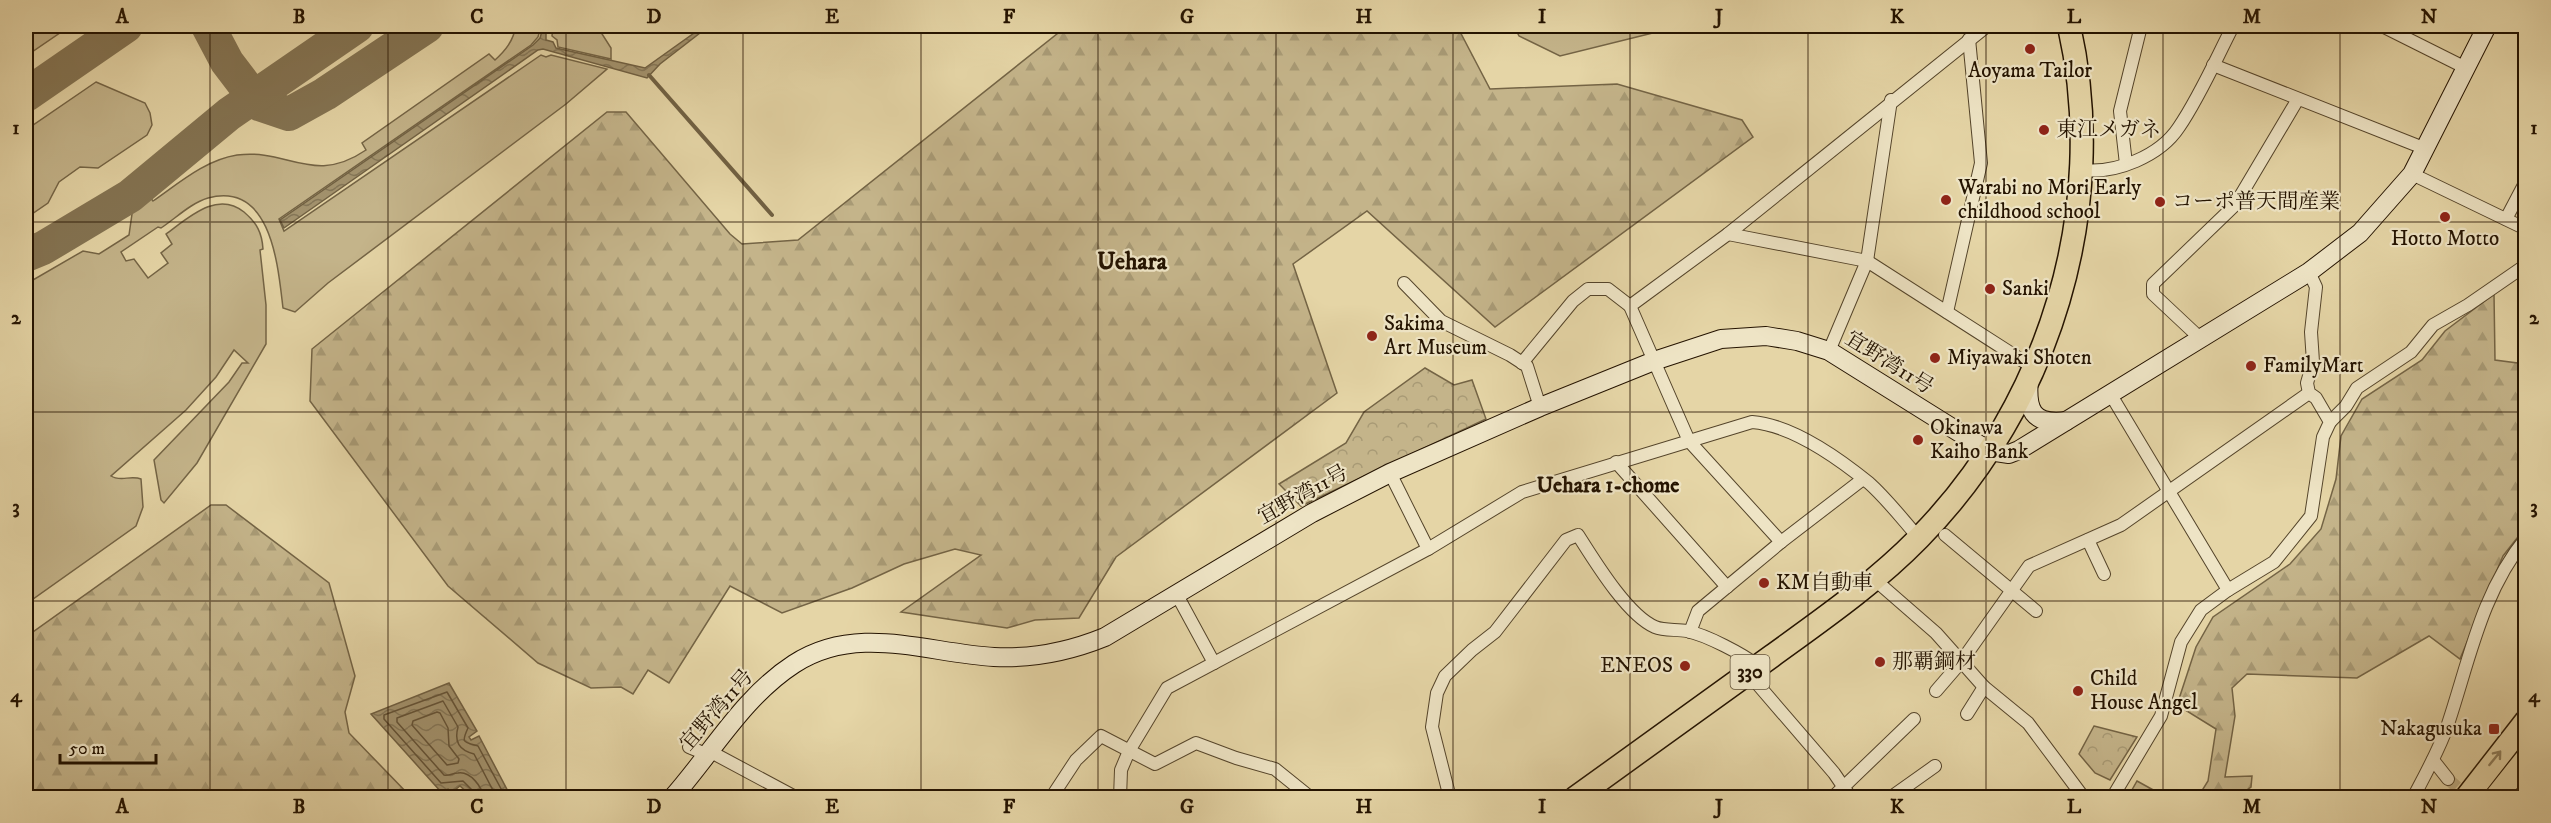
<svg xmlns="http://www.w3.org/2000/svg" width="2551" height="823" viewBox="0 0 2551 823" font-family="'IM FELL DW Pica','Noto Serif JP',serif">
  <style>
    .grass { fill: #c4b48a; stroke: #746445; stroke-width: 1.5 }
    .forest { fill: url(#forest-firs); stroke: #746445; stroke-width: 1.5 }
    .park { fill: url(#park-crowns); stroke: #746445; stroke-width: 1.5 }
    .water { fill: url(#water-waves); stroke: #706042; stroke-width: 1.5 }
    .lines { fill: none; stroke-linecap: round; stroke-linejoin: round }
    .shore { stroke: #645337; stroke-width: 1.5 }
    .stream { stroke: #706042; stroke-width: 4 }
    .taxiway { stroke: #847453; stroke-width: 34 }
    .street-tunnel { stroke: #beae85; stroke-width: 12; stroke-dasharray: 12 6; stroke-linecap: butt }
    .street-casing { stroke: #54442a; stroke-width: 14 }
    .secondary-casing { stroke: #241300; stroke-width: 20 }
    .highway-casing { stroke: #241300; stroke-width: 25 }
    .street { stroke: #eee4c5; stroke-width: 12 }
    .secondary { stroke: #eee4c5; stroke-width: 18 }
    .highway { stroke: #e5d5a6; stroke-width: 22 }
    .oneway { stroke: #8e7e5b }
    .grid { fill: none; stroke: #241300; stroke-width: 1.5; stroke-opacity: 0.55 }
    .poi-dot { fill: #8f2418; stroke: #eee4c5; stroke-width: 2 }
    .labels { text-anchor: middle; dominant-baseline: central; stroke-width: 4.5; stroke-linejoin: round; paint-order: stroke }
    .shield { fill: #eee4c5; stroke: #61523b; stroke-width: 1.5 }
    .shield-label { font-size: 20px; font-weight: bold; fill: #241300 }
    .poi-label { font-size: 21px; fill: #241300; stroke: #eee4c5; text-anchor: start }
    .street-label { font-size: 21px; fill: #241300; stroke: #eee4c5 }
    .neighbourhood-label { font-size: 22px; font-weight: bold; fill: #241300; stroke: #eee4c5 }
    .quarter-label { font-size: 24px; font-weight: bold; fill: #241300; stroke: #eee4c5 }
    .neatline { fill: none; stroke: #241300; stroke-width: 2 }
    .grid-label { font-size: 20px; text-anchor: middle; font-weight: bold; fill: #241300 }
  </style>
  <defs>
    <pattern id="forest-firs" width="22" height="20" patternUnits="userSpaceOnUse" patternTransform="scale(1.5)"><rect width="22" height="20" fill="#c4b48a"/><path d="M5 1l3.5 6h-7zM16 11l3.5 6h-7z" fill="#a89a75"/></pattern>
    <pattern id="park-crowns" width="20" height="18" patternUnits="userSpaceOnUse" patternTransform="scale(1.5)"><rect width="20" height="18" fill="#c4b48a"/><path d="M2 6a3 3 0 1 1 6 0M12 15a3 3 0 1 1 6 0" fill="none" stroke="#a89a75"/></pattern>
    <pattern id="water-waves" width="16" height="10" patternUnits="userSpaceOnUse" patternTransform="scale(1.5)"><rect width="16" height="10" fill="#a3936e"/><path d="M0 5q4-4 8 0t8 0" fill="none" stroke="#857758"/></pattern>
  </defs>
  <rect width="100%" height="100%" fill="#e5d5a6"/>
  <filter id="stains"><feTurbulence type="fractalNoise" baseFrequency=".00333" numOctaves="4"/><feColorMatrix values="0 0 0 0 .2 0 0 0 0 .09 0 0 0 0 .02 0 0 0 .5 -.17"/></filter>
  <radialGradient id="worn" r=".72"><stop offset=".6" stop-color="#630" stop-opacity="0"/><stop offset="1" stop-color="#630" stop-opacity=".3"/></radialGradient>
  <g class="grass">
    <path d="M 26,26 L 70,26 L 26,56 Z"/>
    <path d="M 516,26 L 541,26 L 538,37 L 531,45 L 279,219 L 284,231 L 541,55 L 546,57 L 551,55 L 607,69 L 566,104 L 328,283 L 295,312 L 283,308 C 278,267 272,181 208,198 C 191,203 176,218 161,228 L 158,227 L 121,252 L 126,261 L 134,259 L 148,278 L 168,263 L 161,253 L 172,244 L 166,234 C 188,218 217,190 244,212 C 257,223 262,233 263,249 L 260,250 L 266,305 L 266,344 L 197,463 L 164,503 L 161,500 L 154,460 L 229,382 L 242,363 L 248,363 L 234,350 L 216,377 L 186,410 L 111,476 C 120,482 131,475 141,479 L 143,507 L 136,526 L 26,604 L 26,284 L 83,251 L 99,254 L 129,235 L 133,207 L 149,196 L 153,201 C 179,183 205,160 237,155 C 288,148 313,186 366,150 L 362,143 L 489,54 L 495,60 C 506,50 513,41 516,26 Z"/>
    <path d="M 553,26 L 597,26 L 611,48 L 611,59 L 558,47 L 557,40 L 552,36 Z"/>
    <path d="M 1514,26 L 1681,26 L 1560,56 L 1519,36 Z"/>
    <path d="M 96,82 L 145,103 L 150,113 L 152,125 L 147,135 L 98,168 L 80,167 L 59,182 L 48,203 L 26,218 L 26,130 Z"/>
  </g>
  <g class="forest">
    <path d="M 1067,26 L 1457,26 L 1490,89 L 1617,84 L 1742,120 L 1753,137 L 1495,327 L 1367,211 L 1293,264 L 1337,393 L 1116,557 L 1079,618 L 1035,620 L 1007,628 L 901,612 L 981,555 L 955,549 L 904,564 L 852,588 L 782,613 L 730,586 L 669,683 L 648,670 L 633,694 L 621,687 L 591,688 L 538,663 L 448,586 L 310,401 L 312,349 L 607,112 L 626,112 L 730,234 L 742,244 L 798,240 Z"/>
    <path d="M 2494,294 L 2495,360 L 2525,364 L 2525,528 L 2503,556 L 2460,659 L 2429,636 L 2357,678 L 2247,674 L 2232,688 L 2235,716 L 2225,777 L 2252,776 L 2251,787 L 2237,797 L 2198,797 L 2208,781 L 2216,729 L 2177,705 L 2196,647 L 2213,617 L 2290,564 L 2321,529 L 2336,479 L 2341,436 L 2362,399 L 2422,360 L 2445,331 Z"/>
    <path d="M 211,505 L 226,505 L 329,583 L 355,676 L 345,712 L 349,733 L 411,797 L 26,797 L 26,637 Z"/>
    <path d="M 2137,781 L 2166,797 L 2128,797 Z"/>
  </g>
  <g class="park">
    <path d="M 1425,368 L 1454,385 L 1472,380 L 1486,419 L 1301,506 L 1279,484 L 1346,443 L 1364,412 Z"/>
    <path d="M 2094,726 L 2137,737 L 2110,780 L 2095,773 L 2079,754 Z"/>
  </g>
  <g class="water">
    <path d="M 704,26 L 709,26 L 660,64 L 647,78 L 543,49 L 538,50 L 284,228 L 280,220 L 533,45 L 540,38 L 542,31 L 546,31 L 546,40 L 553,42 L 556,48 L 645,68 Z"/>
    <path d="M 449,683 L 477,731 L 469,737 L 471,740 L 479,736 L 511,797 L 472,797 L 460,786 L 451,793 L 448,789 L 442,793 L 371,714 Z"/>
  </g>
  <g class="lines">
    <g class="shore">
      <path d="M 437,712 L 440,713 L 448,728 L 449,746 L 459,759 L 458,763 L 447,765 L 412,725 L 413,721 Z"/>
      <path d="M 476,798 L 474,792 L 463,781 L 441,783 L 384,719 L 384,715 L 447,692 L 468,728 C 461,743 463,742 478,746 L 506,798"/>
      <path d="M 483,798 C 483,787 470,771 458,773 C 452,773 450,776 444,775 L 397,722 L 397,718 L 443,701 L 458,727 C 454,742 459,750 474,754 L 497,798"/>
    </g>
    <path class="stream" d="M 649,75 L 772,215"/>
    <g class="taxiway">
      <path d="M 208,26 L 227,62 L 259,104 L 289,114 L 325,94 L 427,26"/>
      <path d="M 26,95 L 126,26"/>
      <path d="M 26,255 L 43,248 L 130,196 L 229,114 L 357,26"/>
    </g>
    <path class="street-tunnel" d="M 2448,779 L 2469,798"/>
    <defs>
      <g id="street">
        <path d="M 2382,26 L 2466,68"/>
        <path d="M 2213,65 L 2426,149"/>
        <path d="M 2126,164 L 2120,111 L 2141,26"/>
        <path d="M 2082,170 C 2116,174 2160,156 2179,127 C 2200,96 2216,59 2233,26"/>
        <path d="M 2412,174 L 2526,229"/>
        <path d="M 2506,219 L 2526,181"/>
        <path d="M 1728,234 L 1867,261 L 2034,368"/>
        <path d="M 1404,283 L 1441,321 L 1510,355 L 1527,366 L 1540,407"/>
        <path d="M 1947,312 L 1981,163 L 1969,39"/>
        <path d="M 2201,339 L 2153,294 L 2153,284 L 2235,205 L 2298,99"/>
        <path d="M 1829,351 L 1867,261 L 1891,100"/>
        <path d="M 1522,363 L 1573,301 L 1588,289 L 1608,289 L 1630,306"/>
        <path d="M 2111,395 L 2228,590"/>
        <path d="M 2330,422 L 2346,406 L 2357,388 L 2411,352 L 2433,325 L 2468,305 L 2526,265"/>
        <path d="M 1616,462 L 1727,587"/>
        <path d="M 1390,473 L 1428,549"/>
        <path d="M 1945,535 L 2036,611"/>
        <path d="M 2088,540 L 2104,574"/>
        <path d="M 1781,542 L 1689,441 L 1630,306 L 1728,234 L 1987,26"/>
        <path d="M 1874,579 L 1936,633 L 1984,687 L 2028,723 L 2084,798"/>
        <path d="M 1177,595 L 1214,663"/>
        <path d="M 1690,632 L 1698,611 L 1781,542 L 1863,479"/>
        <path d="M 1748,673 L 1834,773 L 1851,798"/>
        <path d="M 1936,691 L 1961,662 L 2029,566 L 2121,525 L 2309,393"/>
        <path d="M 1967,714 L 1984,687"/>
        <path d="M 689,747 L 708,755"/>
        <path d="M 711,752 L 797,798"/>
        <path d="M 2433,760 L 2448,779"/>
        <path d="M 1051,798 L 1076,760 L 1101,736 L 1155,764 L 1196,743 L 1236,758 L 1275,769 L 1311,798"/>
        <path d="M 1120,798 L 1121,770 L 1129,751 L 1167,688 L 1428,549 L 1522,492 L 1752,422 C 1792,425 1837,457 1869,483 C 1887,499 1903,520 1919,538"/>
        <path d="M 1450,798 L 1432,727 L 1437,693 L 1445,676 L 1472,650 L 1495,632 L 1566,540 L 1578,535 C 1594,560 1627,615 1655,627 C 1664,631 1677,629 1687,631 C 1706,635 1743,654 1758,666"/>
        <path d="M 1832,798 L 1914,719"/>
        <path d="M 1890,798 L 1935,766"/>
        <path d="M 2112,798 L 2161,716 L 2181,642 L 2201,610 L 2228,590 L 2274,562 L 2311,516 L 2323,437 L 2330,422 L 2316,398 L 2309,393 L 2307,383 L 2313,362 L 2311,332 L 2316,287 L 2309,272"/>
        <path d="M 2413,798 C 2425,775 2438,752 2447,727 C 2469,662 2481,593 2526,538"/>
      </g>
      <g id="secondary">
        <path d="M 2029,378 C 2026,410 2032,425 2066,421"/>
        <path d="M 672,798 C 712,753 743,697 794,664 C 857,623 926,653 994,657 C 1033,659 1068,652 1105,637 L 1312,513 L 1390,473 L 1540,407 L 1654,361 L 1721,339 L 1766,336 L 1797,341 L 1829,351 L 1989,451 L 2009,454 L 2019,450 L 2309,272 L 2360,233 L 2412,174 L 2487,26"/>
      </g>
      <g id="highway">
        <path d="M 1575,798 C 1641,750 1707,703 1772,656 C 1823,619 1875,583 1919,538 C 2050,405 2110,208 2069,26"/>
        <path d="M 2466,798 L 2526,721"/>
        <path d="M 2495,798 L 2526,759"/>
        <path d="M 2524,798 L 2526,795"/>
      </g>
    </defs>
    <use href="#street" class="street-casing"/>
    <use href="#secondary" class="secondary-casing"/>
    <use href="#highway" class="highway-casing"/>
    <use href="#street" class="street"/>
    <use href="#secondary" class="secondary"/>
    <use href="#highway" class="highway"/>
  </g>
  <defs><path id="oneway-shaft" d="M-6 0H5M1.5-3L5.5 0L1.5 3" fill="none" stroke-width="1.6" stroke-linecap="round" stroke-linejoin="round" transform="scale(1.5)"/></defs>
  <use class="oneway" href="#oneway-shaft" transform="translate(2495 758) rotate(-51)"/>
  <path class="grid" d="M 210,26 L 210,798M 388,26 L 388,798M 566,26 L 566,798M 743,26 L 743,798M 921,26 L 921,798M 1098,26 L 1098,798M 1276,26 L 1276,798M 1453,26 L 1453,798M 1630,26 L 1630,798M 1808,26 L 1808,798M 1986,26 L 1986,798M 2163,26 L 2163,798M 2340,26 L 2340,798M 26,222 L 2526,222M 26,412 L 2526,412M 26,601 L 2526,601"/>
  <g class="poi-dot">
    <circle cx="2030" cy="49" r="6"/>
    <circle cx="2044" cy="130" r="6"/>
    <circle cx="1946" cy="200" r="6"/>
    <circle cx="2160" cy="202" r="6"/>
    <circle cx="2445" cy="217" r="6"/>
    <circle cx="1990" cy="289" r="6"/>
    <circle cx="1372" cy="336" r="6"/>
    <circle cx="1935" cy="358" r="6"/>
    <circle cx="2251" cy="366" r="6"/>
    <circle cx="1918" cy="440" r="6"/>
    <circle cx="1764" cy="583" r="6"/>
    <circle cx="1880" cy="662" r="6"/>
    <circle cx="1685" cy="666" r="6"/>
    <circle cx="2078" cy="691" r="6"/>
    <rect x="2488" y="723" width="12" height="12" rx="3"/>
  </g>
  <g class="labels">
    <rect class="shield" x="1730.5" y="655" width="39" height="34" rx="4.5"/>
    <g class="shield-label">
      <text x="1750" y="672">330</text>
    </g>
    <g class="poi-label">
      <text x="2030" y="71" text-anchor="middle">Aoyama Tailor</text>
      <text x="2056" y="130">東江メガネ</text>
      <text x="1958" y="188">Warabi no Mori Early<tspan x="1958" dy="24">childhood school</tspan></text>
      <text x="2172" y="202">コーポ普天間産業</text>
      <text x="2445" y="239" text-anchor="middle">Hotto Motto</text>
      <text x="2002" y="289">Sanki</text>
      <text x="1384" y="324">Sakima<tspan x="1384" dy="24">Art Museum</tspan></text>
      <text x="1947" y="358">Miyawaki Shoten</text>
      <text x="2263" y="366">FamilyMart</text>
      <text x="1930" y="428">Okinawa<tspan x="1930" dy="24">Kaiho Bank</tspan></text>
      <text x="1776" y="583">KM自動車</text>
      <text x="1892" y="662">那覇鋼材</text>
      <text x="1673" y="666" text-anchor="end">ENEOS</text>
      <text x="2090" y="679">Child<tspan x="2090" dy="24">House Angel</tspan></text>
      <text x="2482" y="729" text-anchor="end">Nakagusuka</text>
    </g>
    <g class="street-label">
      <text transform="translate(1889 363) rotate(32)">宜野湾11号</text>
      <text transform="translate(1303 495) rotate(-29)">宜野湾11号</text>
      <text transform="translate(717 710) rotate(-49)">宜野湾11号</text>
    </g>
    <g class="neighbourhood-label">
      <text x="1608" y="485">Uehara 1-chome</text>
    </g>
    <g class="quarter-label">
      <text x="1132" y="262">Uehara</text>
    </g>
  </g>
  <rect width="2551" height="823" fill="none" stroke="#e5d5a6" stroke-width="66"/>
  <path d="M60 754v9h96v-9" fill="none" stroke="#241300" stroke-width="3"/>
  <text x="69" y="754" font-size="18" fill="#241300" stroke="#eee4c5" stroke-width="4.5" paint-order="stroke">50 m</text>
  <rect x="33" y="33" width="2485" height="757" class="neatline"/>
  <g class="grid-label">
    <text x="122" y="23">A</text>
    <text x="299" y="23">B</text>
    <text x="477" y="23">C</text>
    <text x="654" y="23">D</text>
    <text x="832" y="23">E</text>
    <text x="1009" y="23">F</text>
    <text x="1187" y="23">G</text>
    <text x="1364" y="23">H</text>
    <text x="1542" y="23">I</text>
    <text x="1719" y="23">J</text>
    <text x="1897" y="23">K</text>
    <text x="2074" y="23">L</text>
    <text x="2252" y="23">M</text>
    <text x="2429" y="23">N</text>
    <text x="16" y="134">1</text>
    <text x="2534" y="134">1</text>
    <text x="16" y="324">2</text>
    <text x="2534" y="324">2</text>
    <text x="16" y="513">3</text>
    <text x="2534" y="513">3</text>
    <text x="16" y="702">4</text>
    <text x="2534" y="702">4</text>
    <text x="122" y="813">A</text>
    <text x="299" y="813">B</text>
    <text x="477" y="813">C</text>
    <text x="654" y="813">D</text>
    <text x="832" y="813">E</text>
    <text x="1009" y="813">F</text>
    <text x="1187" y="813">G</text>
    <text x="1364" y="813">H</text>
    <text x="1542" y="813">I</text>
    <text x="1719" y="813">J</text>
    <text x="1897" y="813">K</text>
    <text x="2074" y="813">L</text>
    <text x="2252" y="813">M</text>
    <text x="2429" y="813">N</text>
  </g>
  <rect width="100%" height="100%" filter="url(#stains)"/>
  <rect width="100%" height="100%" fill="url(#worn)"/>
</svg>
